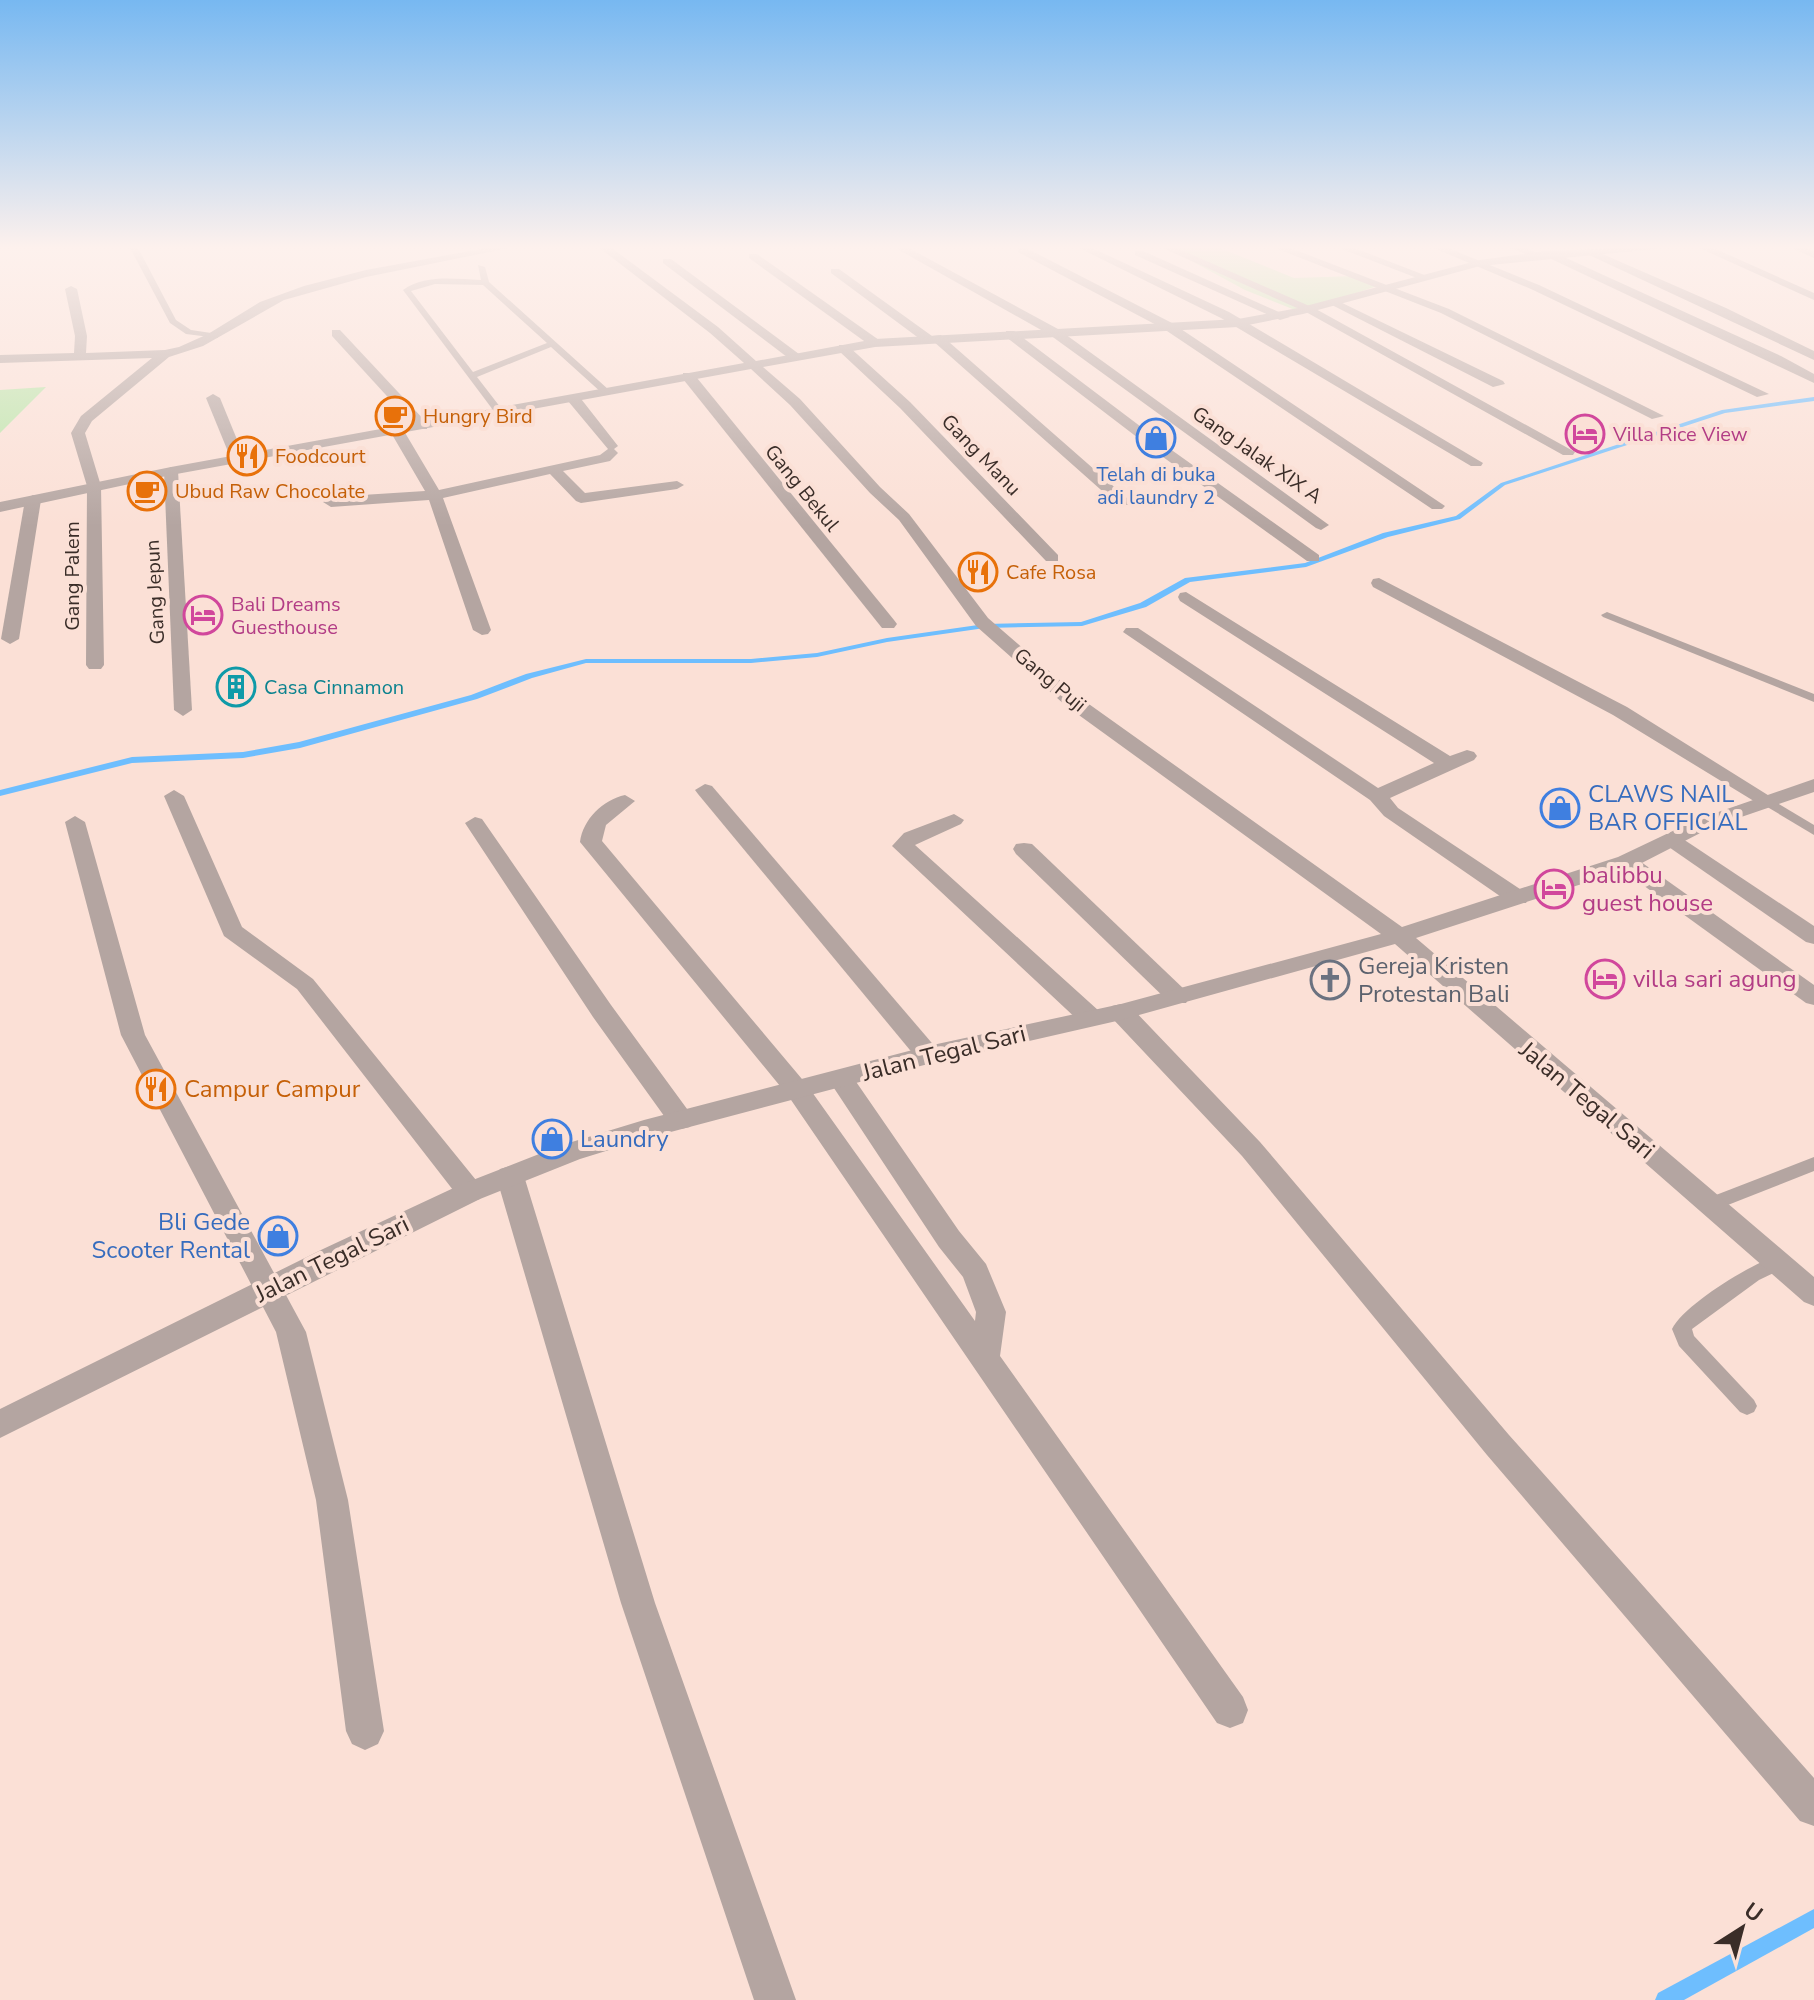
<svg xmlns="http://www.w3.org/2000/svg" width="1814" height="2000" viewBox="0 0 1814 2000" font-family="'Nunito Sans',sans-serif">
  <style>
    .green { fill: #bae5a9 }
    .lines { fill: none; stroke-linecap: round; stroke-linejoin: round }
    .stream { fill: #6ebefe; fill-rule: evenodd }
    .service { fill: #b4a5a1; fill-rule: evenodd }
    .minor { fill: #b4a5a1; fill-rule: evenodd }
    .tertiary { fill: #b4a5a1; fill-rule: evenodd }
    .labels { text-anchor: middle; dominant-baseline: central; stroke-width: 8; stroke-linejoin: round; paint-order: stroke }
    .far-food-label { font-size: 20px; fill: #c56008; stroke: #fbe0d6; text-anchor: start }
    .far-hotel-label { font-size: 20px; fill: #b23c85; stroke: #fbe0d6; text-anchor: start }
    .far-street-label { font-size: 20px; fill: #3a2d28; stroke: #fbe0d6 }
    .far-shop-label { font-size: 20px; fill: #366cbe; stroke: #fbe0d6 }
    .far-culture-label { font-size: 20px; fill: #0d838f; stroke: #fbe0d6; text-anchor: start }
    .shop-label { font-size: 24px; fill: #366cbe; stroke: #fbe0d6; text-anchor: start }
    .hotel-label { font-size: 24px; fill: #b23c85; stroke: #fbe0d6; text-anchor: start }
    .worship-label { font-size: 24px; fill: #5b616d; stroke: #fbe0d6; text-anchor: start }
    .street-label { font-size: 24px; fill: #3a2d28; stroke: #fbe0d6 }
    .food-label { font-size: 24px; fill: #c56008; stroke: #fbe0d6; text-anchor: start }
  </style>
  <rect width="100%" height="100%" fill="#fbe0d6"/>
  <g class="green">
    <path d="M 1164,246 L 1215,246 L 1294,278 L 1356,276 L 1383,284 L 1300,312 L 1245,290 Z"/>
    <path d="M 46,387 L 0,433 L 0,390 Z"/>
  </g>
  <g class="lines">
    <g class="stream">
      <path d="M 1814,397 L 1814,401 L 1725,413 L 1505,485 L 1460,519 L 1388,537 L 1306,567 L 1190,582 L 1146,607 L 1082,626 L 985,628 L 887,642 L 817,657 L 751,663 L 586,663 L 532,678 L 477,699 L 300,748 L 243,758 L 132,763 L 0,796 L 0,790 L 132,757 L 243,752 L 299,742 L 471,695 L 526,674 L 586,659 L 751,659 L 817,653 L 887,638 L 985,624 L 1081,622 L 1140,603 L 1185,578 L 1305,563 L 1383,533 L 1456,516 L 1501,483 L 1722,410 Z"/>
      <path d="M 1814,1909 L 1814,1928 L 1684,2000 L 1655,2000 L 1658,1993 Z"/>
    </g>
    <g class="service">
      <path d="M 129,246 L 137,246 L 176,320 L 191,330 L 218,334 L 218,338 L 186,334 L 170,323 Z"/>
      <path d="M 478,265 L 485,267 L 489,282 L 609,390 L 609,394 L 603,394 L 551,347 L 477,377 L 504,412 L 496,414 L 403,290 C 425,274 455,279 481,280 ZM 435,284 L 483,285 L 547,343 L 473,372 L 411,291 Z"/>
      <path d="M 1607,612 L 1814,694 L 1814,702 L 1603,617 L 1601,615 Z"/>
      <path d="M 1769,798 L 1814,825 L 1814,835 L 1764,805 L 1762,802 Z"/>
      <path d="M 1814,1157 L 1814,1171 L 1710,1212 L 1703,1210 L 1701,1205 L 1703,1200 Z"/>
      <path d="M 1777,1256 L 1784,1258 L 1787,1263 L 1784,1268 L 1759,1280 L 1692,1329 L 1694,1336 L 1754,1400 L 1757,1406 L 1754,1412 L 1747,1415 L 1740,1412 L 1679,1346 L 1672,1329 C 1684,1305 1750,1264 1777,1256 Z"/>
    </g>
    <g class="minor">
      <path d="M 497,246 L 519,246 L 366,277 L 284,300 L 203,346 L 169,357 L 92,421 L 85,433 L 101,486 L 104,665 L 101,669 L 89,669 L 86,665 L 87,486 L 71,433 L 81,416 L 152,358 L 0,363 L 0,355 L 74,353 L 75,336 L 65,289 L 71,286 L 77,289 L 87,336 L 86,353 L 165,350 L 179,347 L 208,334 L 260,302 L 304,286 L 366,270 Z"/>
      <path d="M 892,246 L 905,246 L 1058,329 L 1329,525 L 1321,530 L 1316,528 L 1050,335 Z"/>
      <path d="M 1075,246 L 1088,246 L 1229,312 L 1483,463 L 1481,466 L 1471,466 L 1221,318 Z"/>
      <path d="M 1158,246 L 1172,246 L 1314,308 L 1575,452 L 1573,455 L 1563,455 L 1306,312 Z"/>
      <path d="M 1270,246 L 1285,246 L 1449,309 L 1664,416 L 1652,419 L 1441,313 Z"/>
      <path d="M 1334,246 L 1349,246 L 1427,276 L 1417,278 Z"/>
      <path d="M 1429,246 L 1443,246 L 1539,285 L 1769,394 L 1757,397 L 1531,289 Z"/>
      <path d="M 1505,246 L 1521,246 L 1542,255 L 1537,258 Z"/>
      <path d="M 1695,246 L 1709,246 L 1814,293 L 1814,300 Z"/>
      <path d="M 1787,246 L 1801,246 L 1814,251 L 1814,258 Z"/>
      <path d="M 1018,248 L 1026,248 L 1172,323 L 1445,506 L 1442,509 L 1432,509 L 1164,329 L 1018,252 Z"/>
      <path d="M 1591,249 L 1726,308 L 1814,351 L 1814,360 L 1587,254 L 1586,252 Z"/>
      <path d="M 1135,251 L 1143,251 L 1290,317 L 1280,320 L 1135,255 Z"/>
      <path d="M 1545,252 L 1553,252 L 1781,356 L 1814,374 L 1814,383 L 1545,256 Z"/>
      <path d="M 749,254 L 757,254 L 879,340 L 879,346 L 871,346 L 749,258 Z"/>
      <path d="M 663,259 L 671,259 L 799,354 L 799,360 L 791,360 L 663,263 Z"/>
      <path d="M 831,269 L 839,269 L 932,336 L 941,335 L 1128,499 L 1128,505 L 1118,505 L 933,341 L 924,342 L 831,273 Z"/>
      <path d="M 1334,299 L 1503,381 L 1505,384 L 1493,387 L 1330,304 L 1328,302 Z"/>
      <path d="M 332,330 L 340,330 L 427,423 L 427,429 L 417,429 L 332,336 Z"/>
      <path d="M 1006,331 L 1014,331 L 1173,451 L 1319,555 L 1319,561 L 1307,561 L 1163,457 L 1006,337 Z"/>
      <path d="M 839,345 L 847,345 L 910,402 L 1058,555 L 1058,561 L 1046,561 L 900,408 L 839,351 Z"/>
      <path d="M 683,373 L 693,373 L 894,620 L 897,624 L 894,628 L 882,628 L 683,379 Z"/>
      <path d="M 213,394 L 220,398 L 245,459 L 243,462 L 233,462 L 231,459 L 206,398 Z"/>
      <path d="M 568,395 L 578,395 L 618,446 L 614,449 L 618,453 L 610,461 L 563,471 L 585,493 L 677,481 L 684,485 L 677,489 L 581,503 L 576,501 L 550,474 L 443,498 L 491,630 L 488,634 L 482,635 L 473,630 L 429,500 L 331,507 L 323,502 L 331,497 L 425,491 L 390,431 L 397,427 L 404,431 L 439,490 L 600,455 L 608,449 L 568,401 Z"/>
      <path d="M 171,467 L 178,471 L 192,710 L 183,716 L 174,710 L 164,471 Z"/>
      <path d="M 33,495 L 41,500 L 19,639 L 10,644 L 1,639 L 25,500 Z"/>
      <path d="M 1379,578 L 1627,707 L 1779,802 L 1776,806 L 1762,806 L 1613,715 L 1373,587 L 1371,583 L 1373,579 Z"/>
      <path d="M 1186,592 L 1450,756 L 1467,750 L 1474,752 L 1477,756 L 1474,760 L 1390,798 L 1398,808 L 1526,893 L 1529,898 L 1526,903 L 1510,903 L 1384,816 L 1370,800 L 1123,632 L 1126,628 L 1138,628 L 1378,788 L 1434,763 L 1180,601 L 1178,597 L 1180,593 Z"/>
      <path d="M 705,784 L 712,786 L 937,1049 L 940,1055 L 937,1061 L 928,1064 L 919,1061 L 698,794 L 695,790 Z"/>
      <path d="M 174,790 L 184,796 L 242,927 L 313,979 L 480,1185 L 484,1192 L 480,1199 L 470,1202 L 460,1199 L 297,989 L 224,936 L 164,796 Z"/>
      <path d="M 625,795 L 635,801 L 606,825 L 602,841 L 807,1085 L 975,1321 L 976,1312 L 963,1277 L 939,1247 L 828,1079 L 832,1073 L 841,1070 L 850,1073 L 959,1231 L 986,1264 L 1006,1312 L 1000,1356 L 1243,1697 L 1248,1710 L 1243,1723 L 1230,1728 L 1217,1723 L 789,1097 L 580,842 C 583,819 603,800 625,795 Z"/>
      <path d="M 954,814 L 964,820 L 961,824 L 915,845 L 1099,1011 L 1102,1017 L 1099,1023 L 1081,1023 L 892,846 L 904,833 Z"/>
      <path d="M 75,816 L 85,822 L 145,1035 L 306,1332 L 348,1500 L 384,1731 L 378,1744 L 365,1750 L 352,1744 L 346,1731 L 316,1500 L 276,1332 L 121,1035 L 65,822 Z"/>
      <path d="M 475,817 L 482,819 L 611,1005 L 690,1113 L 694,1120 L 690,1127 L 681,1129 L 672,1127 L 593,1017 L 465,823 Z"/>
      <path d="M 1670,833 L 1677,835 L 1814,926 L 1814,944 L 1806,942 L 1663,843 L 1659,839 Z"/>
      <path d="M 1024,843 L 1032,844 L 1186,991 L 1190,997 L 1186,1003 L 1170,1003 L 1016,854 L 1013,849 L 1016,844 Z"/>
      <path d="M 1626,856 L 1634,857 L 1814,985 L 1814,1005 L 1806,1003 L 1618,867 L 1615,862 Z"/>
      <path d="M 1121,1004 L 1130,1006 L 1260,1142 L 1509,1435 L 1814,1778 L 1814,1826 L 1800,1821 L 1487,1455 L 1242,1156 L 1112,1018 L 1109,1012 L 1112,1006 Z"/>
      <path d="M 510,1166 L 520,1169 L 524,1176 L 655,1603 L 796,2000 L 754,2000 L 621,1603 L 496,1176 L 500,1169 Z"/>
    </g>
    <path class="tertiary" d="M 597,246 L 609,246 L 718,327 L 756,361 L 875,339 L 1238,319 L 1298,308 L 1480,260 L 1546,251 L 1661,246 L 1656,249 L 1480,266 L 1303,314 L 1238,327 L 875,347 L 763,367 L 800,399 L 880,487 L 909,514 L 988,618 L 1079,697 L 1402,927 L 1618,857 L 1698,819 L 1814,779 L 1814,792 L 1712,827 L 1634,867 L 1416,938 L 1814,1277 L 1814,1306 L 1804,1302 L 1395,944 L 1121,1020 L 928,1064 L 648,1138 L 580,1159 L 480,1199 L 0,1438 L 0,1409 L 323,1249 L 460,1185 L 562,1145 L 644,1120 L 928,1046 L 1121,1004 L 1381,934 L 1065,705 L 976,626 L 899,520 L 870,493 L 790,405 L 751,369 L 171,475 L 0,512 L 0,502 L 171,467 L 744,363 L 710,333 Z"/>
  </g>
  <linearGradient id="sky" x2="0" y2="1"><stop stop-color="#77b8f1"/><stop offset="0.47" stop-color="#fdf1ed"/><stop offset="1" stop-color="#fdf1ed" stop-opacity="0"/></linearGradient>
  <rect width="1814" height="526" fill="url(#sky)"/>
  <defs>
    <symbol id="cafe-ring" viewBox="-11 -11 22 22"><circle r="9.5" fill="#fbe0d6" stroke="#e8710a" stroke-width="1.5"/><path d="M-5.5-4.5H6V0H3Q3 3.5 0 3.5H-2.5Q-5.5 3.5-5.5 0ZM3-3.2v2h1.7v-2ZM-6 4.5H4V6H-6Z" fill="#e8710a"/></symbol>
    <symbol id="hotel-ring" viewBox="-11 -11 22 22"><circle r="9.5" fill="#fbe0d6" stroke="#d1479c" stroke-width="1.5"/><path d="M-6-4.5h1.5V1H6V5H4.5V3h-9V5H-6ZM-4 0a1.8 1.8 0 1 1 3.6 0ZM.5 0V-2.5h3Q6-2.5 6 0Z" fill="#d1479c"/></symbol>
    <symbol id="shop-ring" viewBox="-11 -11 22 22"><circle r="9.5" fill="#fbe0d6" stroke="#3f7fe0" stroke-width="1.5"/><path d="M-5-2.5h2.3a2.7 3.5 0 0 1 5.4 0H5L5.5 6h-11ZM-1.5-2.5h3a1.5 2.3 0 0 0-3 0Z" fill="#3f7fe0"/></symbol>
    <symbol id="restaurant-ring" viewBox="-11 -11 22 22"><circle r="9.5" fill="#fbe0d6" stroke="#e8710a" stroke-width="1.5"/><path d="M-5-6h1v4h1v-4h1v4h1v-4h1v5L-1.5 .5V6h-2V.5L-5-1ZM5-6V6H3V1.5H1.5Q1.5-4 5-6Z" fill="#e8710a"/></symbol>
    <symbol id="building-ring" viewBox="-11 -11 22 22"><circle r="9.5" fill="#fbe0d6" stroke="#0f9aa8" stroke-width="1.5"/><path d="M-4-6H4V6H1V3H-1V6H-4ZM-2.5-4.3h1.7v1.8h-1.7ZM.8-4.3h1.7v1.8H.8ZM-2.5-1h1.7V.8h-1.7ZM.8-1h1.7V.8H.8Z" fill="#0f9aa8"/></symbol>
    <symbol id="church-ring" viewBox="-11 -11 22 22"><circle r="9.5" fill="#fbe0d6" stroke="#6b7280" stroke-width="1.5"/><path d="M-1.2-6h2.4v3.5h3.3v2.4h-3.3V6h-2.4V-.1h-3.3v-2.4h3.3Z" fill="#6b7280"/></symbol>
  </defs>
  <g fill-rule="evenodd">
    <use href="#cafe-ring" x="373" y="394" width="44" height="44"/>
    <use href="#hotel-ring" x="1563" y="412" width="44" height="44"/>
    <use href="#shop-ring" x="1134" y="416" width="44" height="44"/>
    <use href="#restaurant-ring" x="225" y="434" width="44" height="44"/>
    <use href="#cafe-ring" x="125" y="469" width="44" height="44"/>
    <use href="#restaurant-ring" x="956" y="550" width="44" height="44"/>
    <use href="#hotel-ring" x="181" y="593" width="44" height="44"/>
    <use href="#building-ring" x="214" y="665" width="44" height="44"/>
    <use href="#shop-ring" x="1538" y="786" width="44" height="44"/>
    <use href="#hotel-ring" x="1532" y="867" width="44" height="44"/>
    <use href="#hotel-ring" x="1583" y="957" width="44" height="44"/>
    <use href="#church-ring" x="1308" y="958" width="44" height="44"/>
    <use href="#restaurant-ring" x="134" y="1067" width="44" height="44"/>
    <use href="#shop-ring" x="530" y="1117" width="44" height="44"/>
    <use href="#shop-ring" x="256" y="1214" width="44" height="44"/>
  </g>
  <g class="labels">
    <g class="far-food-label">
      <text x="423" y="416">Hungry Bird</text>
      <text x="275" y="456">Foodcourt</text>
      <text x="175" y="491">Ubud Raw Chocolate</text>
      <text x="1006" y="572">Cafe Rosa</text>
    </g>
    <g class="far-hotel-label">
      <text x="1613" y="434">Villa Rice View</text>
      <text x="231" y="604">Bali Dreams<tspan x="231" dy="23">Guesthouse</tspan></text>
    </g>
    <g class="far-street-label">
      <text transform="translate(981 455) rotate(46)">Gang Manu</text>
      <text transform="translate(1257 455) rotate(35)">Gang Jalak XIX A</text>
      <text transform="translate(802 488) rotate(51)">Gang Bekul</text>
      <text transform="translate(72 576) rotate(-90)">Gang Palem</text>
      <text transform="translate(155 592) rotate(-93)">Gang Jepun</text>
      <text transform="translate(1050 680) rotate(40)">Gang Puji</text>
    </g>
    <g class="far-shop-label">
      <text x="1156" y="474">Telah di buka<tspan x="1156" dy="23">adi laundry 2</tspan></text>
    </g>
    <g class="far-culture-label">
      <text x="264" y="687">Casa Cinnamon</text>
    </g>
    <g class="shop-label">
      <text x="1588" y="794">CLAWS NAIL<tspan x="1588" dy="28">BAR OFFICIAL</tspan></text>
      <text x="580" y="1139">Laundry</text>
      <text x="250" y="1222" text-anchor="end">Bli Gede<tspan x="250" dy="28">Scooter Rental</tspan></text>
    </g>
    <g class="hotel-label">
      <text x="1582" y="875">balibbu<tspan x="1582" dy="28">guest house</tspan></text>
      <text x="1633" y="979">villa sari agung</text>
    </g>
    <g class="worship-label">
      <text x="1358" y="966">Gereja Kristen<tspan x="1358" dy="28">Protestan Bali</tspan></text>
    </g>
    <g class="street-label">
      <text transform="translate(944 1053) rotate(-14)">Jalan Tegal Sari</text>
      <text transform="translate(1587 1100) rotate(40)">Jalan Tegal Sari</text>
      <text transform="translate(332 1259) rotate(-26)">Jalan Tegal Sari</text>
    </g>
    <g class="food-label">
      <text x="184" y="1089">Campur Campur</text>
    </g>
  </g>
  <g transform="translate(1742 1928) rotate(36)" stroke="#fbe0d6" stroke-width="6" paint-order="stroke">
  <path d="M0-6L14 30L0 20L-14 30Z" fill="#3a2d28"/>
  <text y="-12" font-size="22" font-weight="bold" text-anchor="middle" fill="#3a2d28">U</text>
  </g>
</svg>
